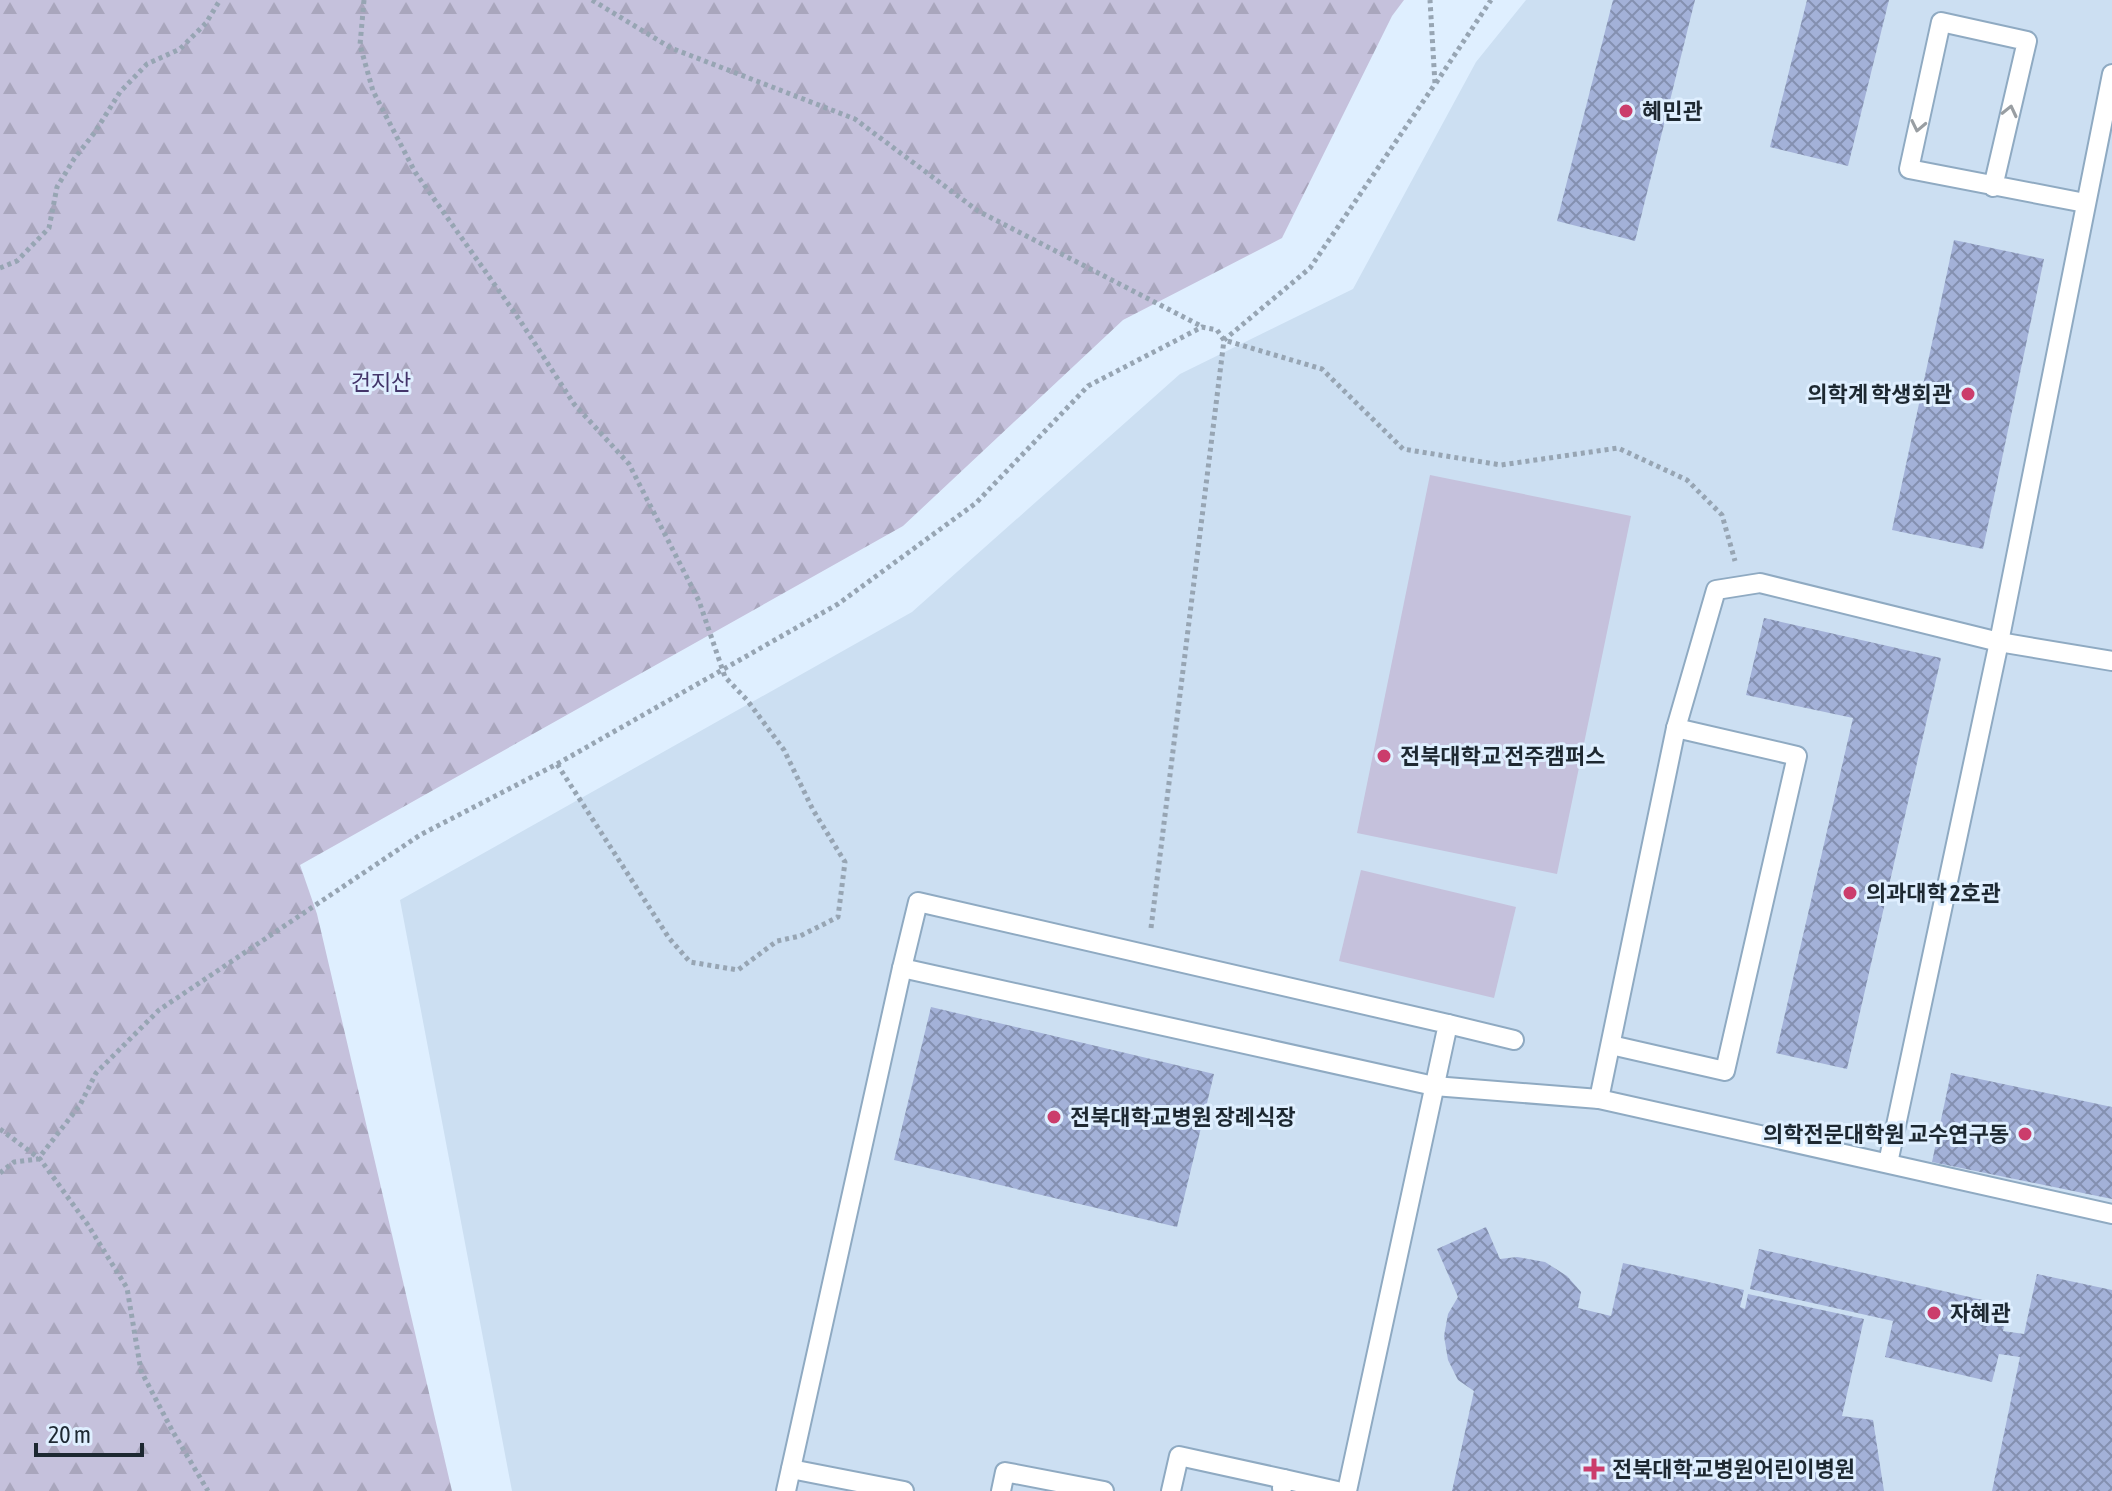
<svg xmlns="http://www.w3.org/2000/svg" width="2112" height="1491" viewBox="0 0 2112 1491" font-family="'Asap Condensed','Noto Sans KR',sans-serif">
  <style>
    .built { fill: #ccdff2 }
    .green { fill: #c5c1dc }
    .forest { fill: url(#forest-firs) }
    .building { fill: url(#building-cross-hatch) }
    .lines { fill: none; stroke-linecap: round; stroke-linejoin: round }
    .service-casing { stroke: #8faac2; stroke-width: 22 }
    .path { stroke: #97a5b3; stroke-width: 5; stroke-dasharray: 4 4; stroke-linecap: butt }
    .service { stroke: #fff; stroke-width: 18 }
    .oneway { stroke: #999ea2 }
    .poi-dot { fill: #cb3d6c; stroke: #dfefff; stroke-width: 3 }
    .labels { text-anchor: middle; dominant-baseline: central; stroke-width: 6; stroke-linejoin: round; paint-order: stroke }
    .poi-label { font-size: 22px; font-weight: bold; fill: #1d2831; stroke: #dfefff; text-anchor: start }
    .park-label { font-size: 22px; fill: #43356a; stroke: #dfefff }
  </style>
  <defs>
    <pattern id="forest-firs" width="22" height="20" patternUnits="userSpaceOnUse" patternTransform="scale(2)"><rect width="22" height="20" fill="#c5c1dc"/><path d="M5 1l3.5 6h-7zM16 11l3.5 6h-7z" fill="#a9a6bd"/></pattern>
    <pattern id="building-cross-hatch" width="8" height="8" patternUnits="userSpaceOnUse" patternTransform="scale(2)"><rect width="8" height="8" fill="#a3b1d8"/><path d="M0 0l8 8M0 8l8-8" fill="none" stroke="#8490b0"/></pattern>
  </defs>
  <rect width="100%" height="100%" fill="#dfefff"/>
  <path class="built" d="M 1526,0 L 2112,0 L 2112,1491 L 512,1491 L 400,900 L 912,612 L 1180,374 L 1353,289 L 1476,62 Z"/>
  <g class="green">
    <path d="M 1430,475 L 1631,516 L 1557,874 L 1357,833 Z"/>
    <path d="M 1361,870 L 1516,907 L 1494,998 L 1339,961 Z"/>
  </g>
  <path class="forest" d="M 0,0 L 1404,0 L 1392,16 L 1282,238 L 1123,320 L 903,526 L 300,865 L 317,914 L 452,1491 L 0,1491 Z"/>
  <g class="building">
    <path d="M 1613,0 L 1695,0 L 1635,241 L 1557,221 Z"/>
    <path d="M 1807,0 L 1889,0 L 1848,166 L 1770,147 Z"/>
    <path d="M 1954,240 L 2044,259 L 1983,549 L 1892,530 Z"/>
    <path d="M 1764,618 L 1941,658 L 1847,1069 L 1776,1053 L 1853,718 L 1746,695 Z"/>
    <path d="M 931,1007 L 1214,1074 L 1177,1227 L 894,1160 Z"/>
    <path d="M 1951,1073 L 2112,1107 L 2112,1199 L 1932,1162 Z"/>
    <path d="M 1486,1227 L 1500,1259 L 1517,1257 L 1545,1262 L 1567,1276 L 1581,1292 L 1578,1308 L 1611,1316 L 1623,1263 L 1744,1290 L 1740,1307 L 1745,1309 L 1748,1294 L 1864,1319 L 1842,1416 L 1873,1420 L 1884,1491 L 1452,1491 L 1474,1391 L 1458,1380 L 1448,1360 L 1444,1336 L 1448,1314 L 1458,1297 L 1437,1249 Z"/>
    <path d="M 1759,1249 L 2009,1306 L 2003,1331 L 2024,1334 L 2037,1274 L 2112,1290 L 2112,1491 L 1992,1491 L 2020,1357 L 1999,1354 L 1992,1382 L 1885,1357 L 1893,1321 L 1750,1289 Z"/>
  </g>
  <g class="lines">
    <defs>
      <g id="service">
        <path d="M 1993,187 L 2027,41 L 1941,22 L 1909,169 L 2085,203"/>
        <path d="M 902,968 L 918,902 L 1448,1024 L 1347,1491"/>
        <path d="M 1448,1024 L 1514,1040"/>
        <path d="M 1611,1045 L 1725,1071 L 1797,756 L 1676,728"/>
        <path d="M 1599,1099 L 1676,728 L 1716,590 L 1760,583 L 1999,642 L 2112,661"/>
        <path d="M 1888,1163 L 1999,642 L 2112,74"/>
        <path d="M 791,1469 L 904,1491"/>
        <path d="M 1282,1488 L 1284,1479 L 1337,1491"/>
        <path d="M 786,1491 L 902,968 L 1434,1086 L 1599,1099 L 2112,1214"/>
        <path d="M 1001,1491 L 1005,1472 L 1104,1491"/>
        <path d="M 1171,1491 L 1179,1456 L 1284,1479"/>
      </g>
    </defs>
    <use href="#service" class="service-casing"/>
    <g class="path">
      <path d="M 364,0 L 360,45 L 373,91 L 415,172 L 519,319 L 574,404 L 629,464 L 699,601 L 725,677 L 747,700 L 784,750 L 813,810 L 845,862 L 838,917 L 800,936 L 777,941 L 738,970 L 690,962 L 669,938 L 557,764"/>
      <path d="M 592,0 L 671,48 L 855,119 L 978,211 L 1201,326"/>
      <path d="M 1436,83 L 1491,0"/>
      <path d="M 0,268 L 17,261 L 49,228 L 57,187 L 74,159 L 95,132 L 120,92 L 147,64 L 180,49 L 206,23 L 220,0"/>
      <path d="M 1151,928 L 1224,340 L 1310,268 L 1435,84 L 1430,0"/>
      <path d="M 0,1129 L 40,1159 L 88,1225 L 127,1288 L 141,1371 L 173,1432 L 208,1491"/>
      <path d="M 0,1173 L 14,1162 L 38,1159 L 80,1105 L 96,1073 L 159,1010 L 420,835 L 557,764 L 838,604 L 976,503 L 1088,386 L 1202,327 L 1217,330 L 1224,340 L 1322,369 L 1403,449 L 1501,465 L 1618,448 L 1687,480 L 1722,515 L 1735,561"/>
    </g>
    <use href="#service" class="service"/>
  </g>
  <defs><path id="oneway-chevron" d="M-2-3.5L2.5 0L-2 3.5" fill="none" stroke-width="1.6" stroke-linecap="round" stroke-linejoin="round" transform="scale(2)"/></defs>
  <g class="oneway">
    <use href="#oneway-chevron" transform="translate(2010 111) rotate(-77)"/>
    <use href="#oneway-chevron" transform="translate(1918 126) rotate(102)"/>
  </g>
  <g class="poi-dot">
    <circle cx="1626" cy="111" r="8"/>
    <circle cx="1968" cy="394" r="8"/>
    <circle cx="1384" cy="756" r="8"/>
    <circle cx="1850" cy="893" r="8"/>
    <circle cx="1054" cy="1117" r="8"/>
    <circle cx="2025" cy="1134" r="8"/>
    <circle cx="1934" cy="1313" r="8"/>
    <path d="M1590 1457h8v8h8v8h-8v8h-8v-8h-8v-8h8z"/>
  </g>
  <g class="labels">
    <g class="poi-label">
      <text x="1642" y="111">혜민관</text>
      <text x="1952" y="394" text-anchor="end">의학계 학생회관</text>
      <text x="1400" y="756">전북대학교 전주캠퍼스</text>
      <text x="1866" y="893">의과대학 2호관</text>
      <text x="1070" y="1117">전북대학교병원 장례식장</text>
      <text x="2009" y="1134" text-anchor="end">의학전문대학원 교수연구동</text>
      <text x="1950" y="1313">자혜관</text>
      <text x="1612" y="1469">전북대학교병원어린이병원</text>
    </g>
    <g class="park-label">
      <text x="381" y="382">건지산</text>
    </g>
  </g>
  <path d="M36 1443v12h106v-12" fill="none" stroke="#1d2831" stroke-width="4"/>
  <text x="48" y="1443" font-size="24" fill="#1d2831" stroke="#dfefff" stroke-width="6" paint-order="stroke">20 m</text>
</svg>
